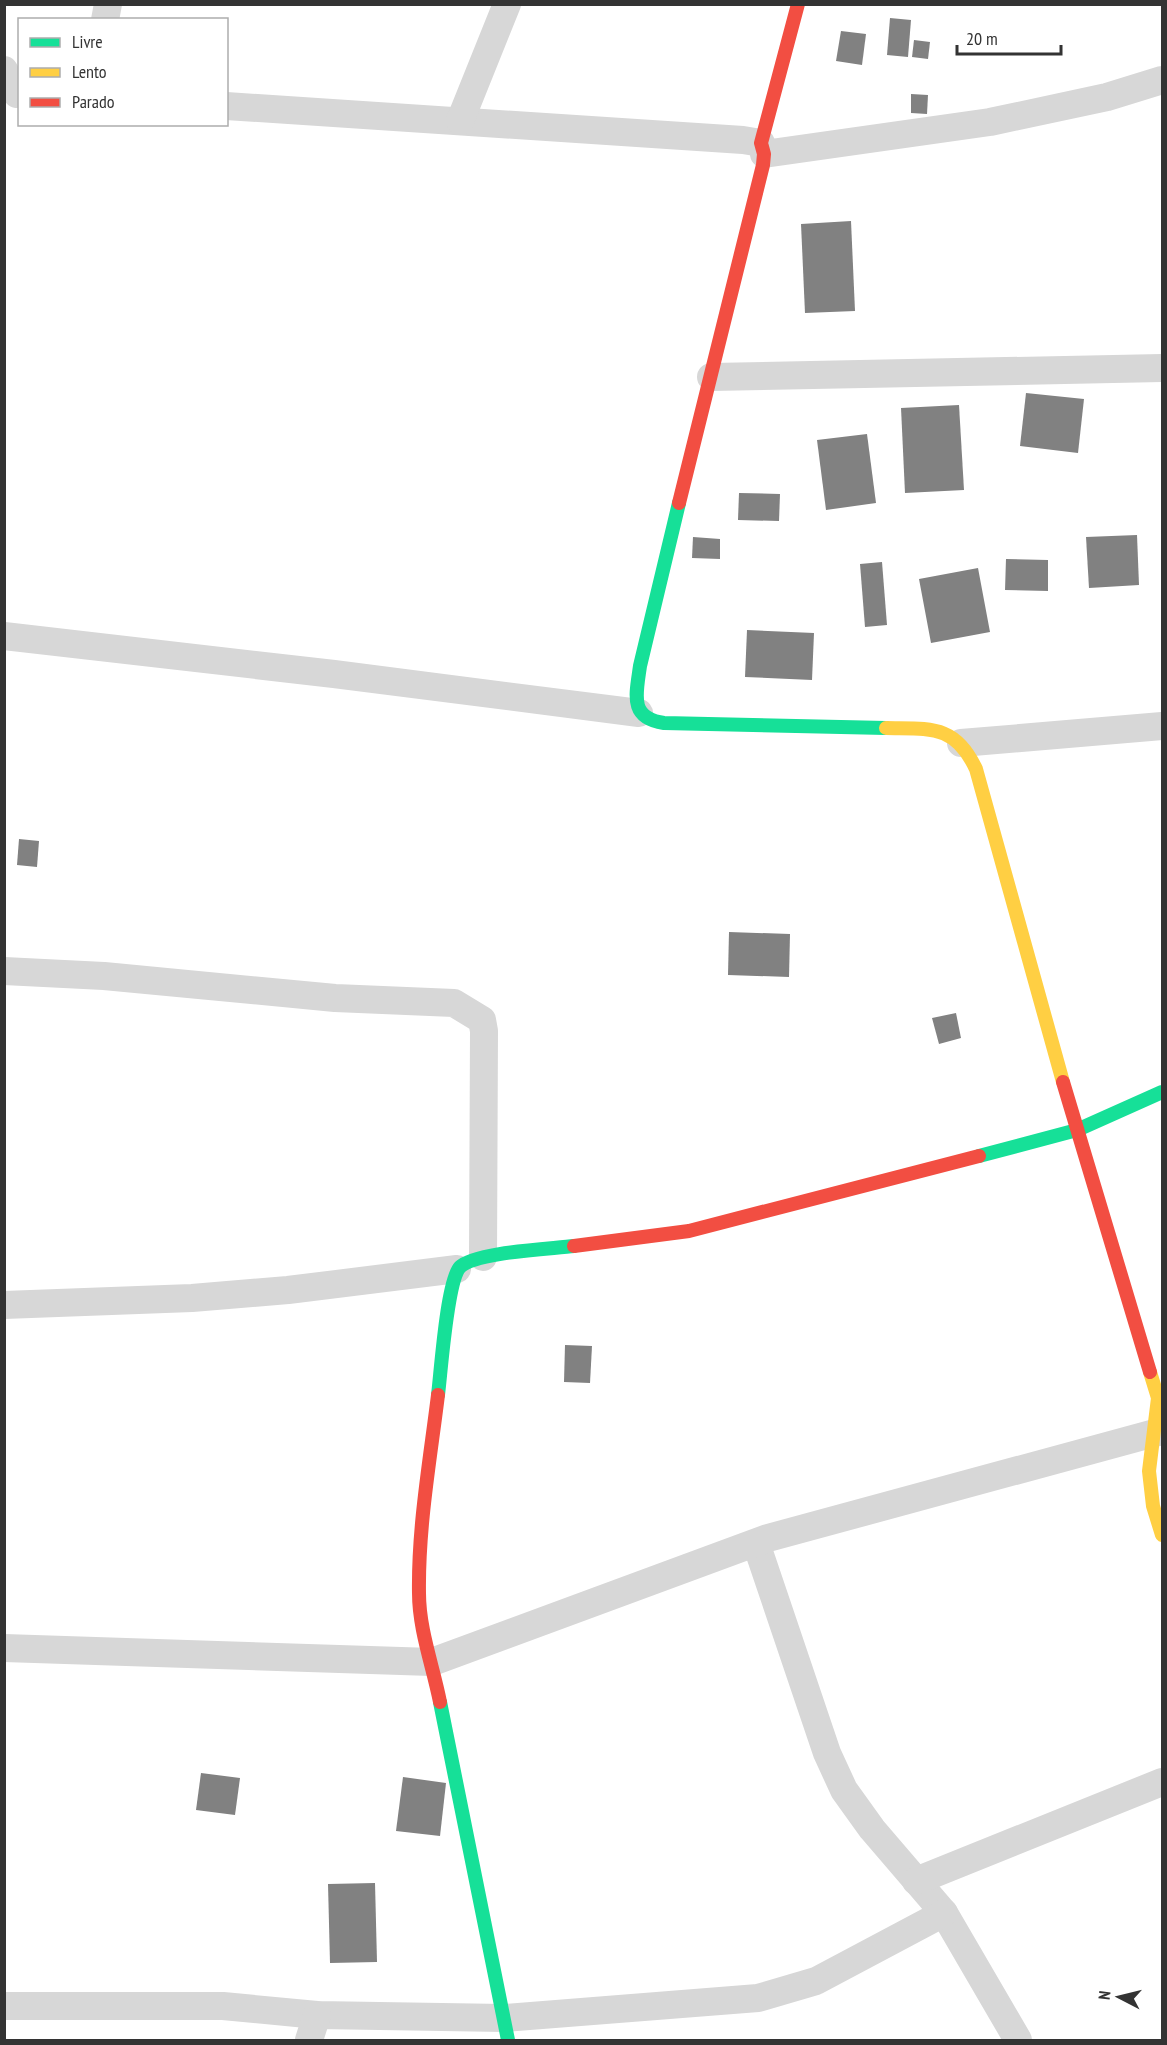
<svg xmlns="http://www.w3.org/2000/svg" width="1167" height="2045" viewBox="0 0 1167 2045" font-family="'PT Sans Narrow',sans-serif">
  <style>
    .building { fill: #818181 }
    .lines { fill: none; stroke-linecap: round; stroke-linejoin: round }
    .street { stroke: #d7d7d7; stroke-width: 28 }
    .fast { stroke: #16e098; stroke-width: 14 }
    .slow { stroke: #ffcf43; stroke-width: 14 }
    .jam { stroke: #f24e42; stroke-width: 14 }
  </style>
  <rect width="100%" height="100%" fill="#fff"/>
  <g class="building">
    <path d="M 890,18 L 911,20 L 908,57 L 887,55 Z"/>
    <path d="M 841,31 L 866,34 L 862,65 L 836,61 Z"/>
    <path d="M 914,40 L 930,42 L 928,59 L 912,57 Z"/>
    <path d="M 911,94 L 928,95 L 927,114 L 911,113 Z"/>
    <path d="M 851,221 L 855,311 L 805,313 L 801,224 Z"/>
    <path d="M 1026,393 L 1084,399 L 1078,453 L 1020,446 Z"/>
    <path d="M 959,405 L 964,490 L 905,493 L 901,408 Z"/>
    <path d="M 867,434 L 876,503 L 826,510 L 817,440 Z"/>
    <path d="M 739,493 L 780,494 L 779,521 L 738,520 Z"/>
    <path d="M 1137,535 L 1139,585 L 1089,588 L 1086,537 Z"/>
    <path d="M 693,537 L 720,539 L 720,559 L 692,558 Z"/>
    <path d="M 1006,559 L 1048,560 L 1048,591 L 1005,590 Z"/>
    <path d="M 882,562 L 887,625 L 865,627 L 860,564 Z"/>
    <path d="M 978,568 L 990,632 L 931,643 L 919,579 Z"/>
    <path d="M 747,630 L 814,633 L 812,680 L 745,677 Z"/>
    <path d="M 19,839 L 39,841 L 37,867 L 17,865 Z"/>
    <path d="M 729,932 L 790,934 L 789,977 L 728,975 Z"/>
    <path d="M 956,1013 L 961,1038 L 939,1044 L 932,1018 Z"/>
    <path d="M 565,1345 L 592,1346 L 590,1383 L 564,1382 Z"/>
    <path d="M 201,1773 L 240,1778 L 235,1815 L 196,1810 Z"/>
    <path d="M 403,1777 L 446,1783 L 440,1836 L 396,1831 Z"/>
    <path d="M 375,1883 L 377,1962 L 330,1963 L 328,1884 Z"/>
  </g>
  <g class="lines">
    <g class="street">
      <path d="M 105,20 L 108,4"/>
      <path d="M 4,70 L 17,94"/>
      <path d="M 226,106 L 743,140 L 761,143"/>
      <path d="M 460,121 L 507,4"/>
      <path d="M 764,154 L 990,122 L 1107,97 L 1162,80"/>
      <path d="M 711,377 L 1162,368"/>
      <path d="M 4,636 L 334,674 L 639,713"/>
      <path d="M 961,743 L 1162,726"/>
      <path d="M 4,971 L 104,976 L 335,998 L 454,1003 L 482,1020 L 484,1031 L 483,1257"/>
      <path d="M 4,1305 L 192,1298 L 288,1290 L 457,1269"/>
      <path d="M 756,1543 L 827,1753 L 844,1790 L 872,1829 L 944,1913 L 1018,2040"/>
      <path d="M 4,1648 L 432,1662 L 768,1538 L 1162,1431"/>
      <path d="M 916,1881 L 1162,1782"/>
      <path d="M 4,2006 L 223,2006 L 317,2015 L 504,2018 L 758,1998 L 816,1981 L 944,1913"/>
      <path d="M 309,2040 L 317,2015"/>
    </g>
    <g class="fast">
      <path d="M 679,503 L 640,666 C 636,695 629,718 664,723 L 886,728"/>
      <path d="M 979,1156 L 1077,1130 L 1162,1092"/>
      <path d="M 438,1395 C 441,1371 447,1281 460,1267 C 475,1252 550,1249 574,1246"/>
      <path d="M 440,1702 L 508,2040"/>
    </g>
    <g class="slow">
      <path d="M 886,728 C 930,729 955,724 976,769 L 1063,1082"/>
      <path d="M 1150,1372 L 1158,1398 L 1149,1471 L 1153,1506 L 1162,1535"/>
    </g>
    <g class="jam">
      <path d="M 679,503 L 763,165 L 764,154 L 761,143 L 798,4"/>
      <path d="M 1063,1082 L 1150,1372"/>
      <path d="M 574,1246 L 689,1231 L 979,1156"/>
      <path d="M 438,1395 C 430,1460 418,1527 419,1593 C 419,1630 433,1666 440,1702"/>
    </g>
  </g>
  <rect width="1167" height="2045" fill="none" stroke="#333333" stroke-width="12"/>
  <rect x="18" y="18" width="210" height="108" fill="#ffffff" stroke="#adadad" stroke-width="1.5"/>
  <rect x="30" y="38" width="30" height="9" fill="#16e098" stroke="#adadad" stroke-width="1.5"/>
  <text x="72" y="48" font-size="18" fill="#333333">Livre</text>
  <rect x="30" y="68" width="30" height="9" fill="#ffcf43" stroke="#adadad" stroke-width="1.5"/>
  <text x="72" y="78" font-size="18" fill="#333333">Lento</text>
  <rect x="30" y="98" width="30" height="9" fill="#f24e42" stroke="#adadad" stroke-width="1.5"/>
  <text x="72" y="108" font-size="18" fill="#333333">Parado</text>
  <g transform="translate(1119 1997) rotate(277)" stroke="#ffffff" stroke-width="4.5" paint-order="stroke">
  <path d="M0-4.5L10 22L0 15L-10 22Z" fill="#333333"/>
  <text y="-9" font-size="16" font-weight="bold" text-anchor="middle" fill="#333333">N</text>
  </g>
  <path d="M957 45v9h104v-9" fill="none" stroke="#333333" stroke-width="3"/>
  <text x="966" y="45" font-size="18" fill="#333333" stroke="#ffffff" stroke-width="4.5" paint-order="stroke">20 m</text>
</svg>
